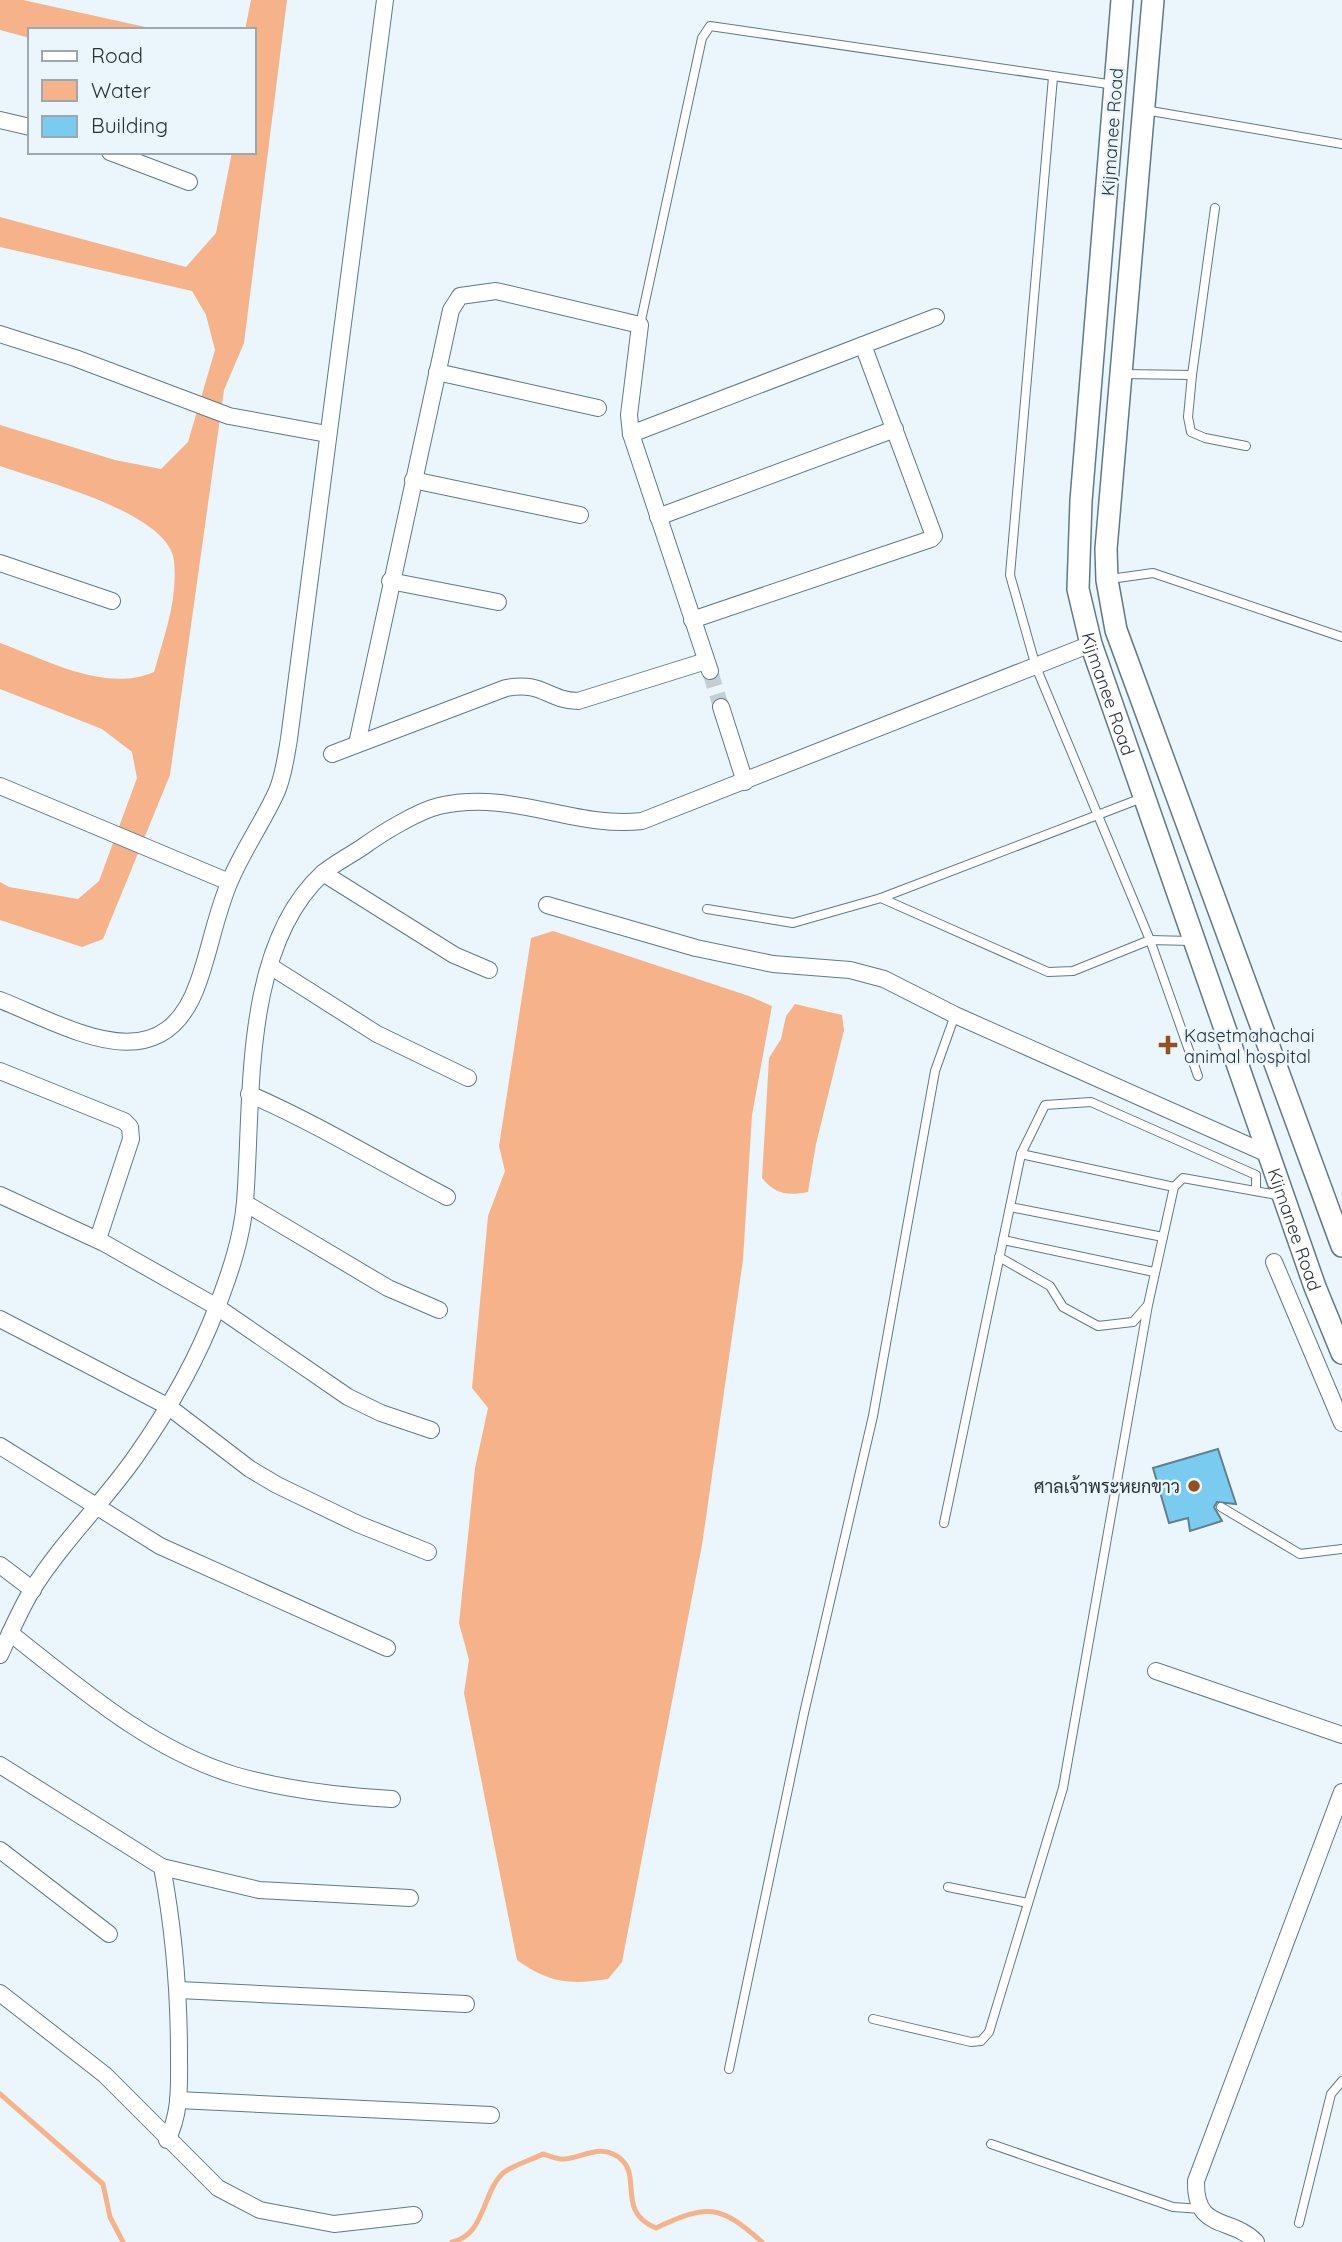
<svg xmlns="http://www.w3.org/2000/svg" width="1342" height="2242" viewBox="0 0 1342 2242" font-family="Quicksand,Sarabun,sans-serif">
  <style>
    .water { fill: #f6b389 }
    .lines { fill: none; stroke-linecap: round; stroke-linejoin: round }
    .stream { stroke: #f6b389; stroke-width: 5 }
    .building { fill: #79ccf0; stroke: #647f8c; stroke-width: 2 }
    .street-tunnel { stroke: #c3cfd5; stroke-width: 16; stroke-dasharray: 16 8; stroke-linecap: butt }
    .lane-casing { stroke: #5f7a87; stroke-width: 10 }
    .street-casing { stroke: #5f7a87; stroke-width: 18 }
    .secondary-casing { stroke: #5f7a87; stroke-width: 24 }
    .lane { stroke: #fff; stroke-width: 8 }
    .street { stroke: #fff; stroke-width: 16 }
    .secondary { stroke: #fff; stroke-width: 21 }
    .poi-dot { fill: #935120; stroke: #eaf6fc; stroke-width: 2.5 }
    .labels { text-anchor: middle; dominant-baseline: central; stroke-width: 5; stroke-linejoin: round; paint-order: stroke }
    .street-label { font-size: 18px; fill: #273338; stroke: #eaf6fc }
    .poi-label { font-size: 18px; fill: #273338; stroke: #eaf6fc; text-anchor: start }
  </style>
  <rect width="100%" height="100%" fill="#eaf6fc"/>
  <g class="water">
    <path d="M 0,0 L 23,0 L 159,30 L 30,30 L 30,38 L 0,30 Z"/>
    <path d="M 251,0 L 287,0 L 244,343 L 224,390 L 170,775 L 103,939 L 82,947 L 0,920 L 0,882 L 9,887 L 78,899 L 99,881 L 137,778 L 132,752 L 102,729 L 0,689 L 0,643 C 47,660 105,693 154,672 C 164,636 178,600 174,561 C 169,512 41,481 0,466 L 0,425 L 115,460 L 161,469 L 188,442 L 215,350 L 206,315 L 192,291 L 0,247 L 0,217 L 186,267 L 216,233 L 232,152 L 254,152 L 254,30 L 245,30 Z"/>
    <path d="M 553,931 L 749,996 L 772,1006 L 752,1115 L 743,1260 L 702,1545 L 622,1962 L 608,1979 C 570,1985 549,1983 517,1960 L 464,1693 L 469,1660 L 459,1623 L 475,1468 L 488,1408 L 472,1388 L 488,1216 L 505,1171 L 499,1146 L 531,938 Z"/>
    <path d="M 795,1004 L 842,1015 L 844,1030 L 816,1144 L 808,1192 C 787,1196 775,1194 762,1178 L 769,1058 L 781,1039 L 786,1016 Z"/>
  </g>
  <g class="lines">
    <g class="stream">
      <path d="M 0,2094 L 103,2184 L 110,2217 L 123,2242"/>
      <path d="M 452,2242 C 485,2235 482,2193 503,2173 C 513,2165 532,2160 543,2154 C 550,2156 558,2160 565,2159 C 581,2158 596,2146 613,2154 C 648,2170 612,2210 656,2228 C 708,2204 719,2204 762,2242"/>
    </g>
  </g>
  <path class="building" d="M 1218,1449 L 1236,1504 L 1217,1502 L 1214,1507 L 1222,1521 L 1190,1531 L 1188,1518 L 1169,1523 L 1153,1468 Z"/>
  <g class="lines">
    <path class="street-tunnel" d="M 710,671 L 721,707"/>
    <defs>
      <g id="lane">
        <path d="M 1053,77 L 1010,575 L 1036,667 L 1150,940 L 1198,1076"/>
        <path d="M 1145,110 L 1342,144"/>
        <path d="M 640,325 L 702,38 L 710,26 L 1115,85"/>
        <path d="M 1123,374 L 1192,375 L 1215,208"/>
        <path d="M 1192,375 L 1188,417 L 1191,432 L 1205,438 L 1246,446"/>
        <path d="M 1110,579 L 1153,573 L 1342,637"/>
        <path d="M 881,898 L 1048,972 L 1073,971 L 1150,940 L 1191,941"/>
        <path d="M 707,909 L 793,923 L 881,898 L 1142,798"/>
        <path d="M 1021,1154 L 1174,1187"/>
        <path d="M 1010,1207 L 1163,1237"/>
        <path d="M 1003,1240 L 1154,1272"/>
        <path d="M 999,1257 L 1050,1286 L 1063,1307 L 1098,1326 L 1133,1322 L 1147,1306"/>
        <path d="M 1221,1507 L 1300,1554 L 1342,1549"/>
        <path d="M 944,1523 L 1021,1154 L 1045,1105 L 1091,1102 L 1256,1175 L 1256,1191"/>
        <path d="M 948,1887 L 1028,1903"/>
        <path d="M 873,2019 L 971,2042 L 981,2041 L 989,2032 L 1063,1788 L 1148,1305 L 1174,1187 L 1183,1178 L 1282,1196"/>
        <path d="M 729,2069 L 804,1713 L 873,1416 L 935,1071 L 955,1015"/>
        <path d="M 991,2144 L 1173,2207 L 1201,2209"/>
        <path d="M 1299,2223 L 1331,2094 L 1342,2081"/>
      </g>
      <g id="street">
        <path d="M 0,120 L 30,127"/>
        <path d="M 110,152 L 189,182"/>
        <path d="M 0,334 L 75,358 L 229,416 L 327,434"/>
        <path d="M 437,372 L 598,408"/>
        <path d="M 631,434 L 936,317"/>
        <path d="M 413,480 L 580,515"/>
        <path d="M 658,517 L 895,429"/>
        <path d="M 0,563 L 112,601"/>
        <path d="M 390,581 L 498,602"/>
        <path d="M 692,620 L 931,539 L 934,536 L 863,345"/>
        <path d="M 721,707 L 745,782"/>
        <path d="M 357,744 L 451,310 L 460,296 L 496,291 L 640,325 L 629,415 L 631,434 L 710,671"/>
        <path d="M 332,754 L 506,688 C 544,681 546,700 578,701 L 706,661"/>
        <path d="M 0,786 L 229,882"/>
        <path d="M 323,873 L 454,955 L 489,970"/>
        <path d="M 547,905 L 696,948 L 773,964 L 850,970 L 884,979 L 955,1015 L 1270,1155"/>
        <path d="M 270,966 L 377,1034 L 468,1078"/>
        <path d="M 0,1000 C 71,1028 162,1086 198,983 C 210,950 216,913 230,881 C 243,850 263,822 277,791 C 284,774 286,756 289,739 L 385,0"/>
        <path d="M 0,1071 L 124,1121 L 130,1127 L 131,1139 L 98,1239"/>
        <path d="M 249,1094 C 318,1124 381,1163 447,1197"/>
        <path d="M 0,1195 L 104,1243 L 217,1307 L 348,1397 L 381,1413 L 431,1430"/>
        <path d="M 245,1203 L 388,1288 L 439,1310"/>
        <path d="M 1274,1262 L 1342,1423"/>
        <path d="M 0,1319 L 169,1407 L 250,1469 L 277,1485 L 358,1524 L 428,1552"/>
        <path d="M 0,1446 L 160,1546 L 387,1648"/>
        <path d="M 0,1565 L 33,1590"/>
        <path d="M 10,1633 C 79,1687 149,1749 234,1775 C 286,1790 338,1796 392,1799"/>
        <path d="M 0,1655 C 10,1633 20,1610 32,1590 C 62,1542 104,1502 136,1456 C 169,1409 197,1360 217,1307 C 230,1273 242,1238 245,1202 C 253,1101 241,948 323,873 C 335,863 351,855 364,846 C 382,833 418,811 439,806 C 513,789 574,829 642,821 L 1091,644"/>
        <path d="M 1156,1671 L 1342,1735"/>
        <path d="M 0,1765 L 162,1867 C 174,1930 179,1991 179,2055 C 179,2085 181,2113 167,2140"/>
        <path d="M 0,1850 L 109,1934"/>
        <path d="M 162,1867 L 259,1890 L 410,1898"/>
        <path d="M 179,1990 L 466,2004"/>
        <path d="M 0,1993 L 105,2075 L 218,2188 L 260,2210 L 334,2224 L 414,2215"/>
        <path d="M 178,2100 L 491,2115"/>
        <path d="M 1256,2242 C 1231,2216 1195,2232 1196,2181 L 1342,1792"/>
      </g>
      <g id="secondary">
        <path id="s1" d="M 1122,0 L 1081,501 L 1078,589 L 1091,644 L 1315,1287 L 1342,1353"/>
        <path d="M 1153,0 L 1106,549 L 1107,580 L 1116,630 L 1342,1246"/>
      </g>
    </defs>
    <use href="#lane" class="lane-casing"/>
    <use href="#street" class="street-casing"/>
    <use href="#secondary" class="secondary-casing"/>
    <use href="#lane" class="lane"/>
    <use href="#street" class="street"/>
    <use href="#secondary" class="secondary"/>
  </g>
  <g class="poi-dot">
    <path d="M1164.5 1034.5h7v7h7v7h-7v7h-7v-7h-7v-7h7z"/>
    <circle cx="1194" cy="1486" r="7"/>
  </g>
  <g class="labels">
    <g class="street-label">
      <text transform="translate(1112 132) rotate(-86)">Kijmanee Road</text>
      <text stroke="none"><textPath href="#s1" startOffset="700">Kijmanee Road</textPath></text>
      <text stroke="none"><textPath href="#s1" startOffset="1267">Kijmanee Road</textPath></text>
    </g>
    <g class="poi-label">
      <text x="1184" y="1035">Kasetmahachai<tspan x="1184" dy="21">animal hospital</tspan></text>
      <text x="1180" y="1486" text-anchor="end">ศาลเจ้าพระหยกขาว</text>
    </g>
  </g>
  <rect x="28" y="28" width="228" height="126" fill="#eaf6fc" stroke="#9ca8ae" stroke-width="2"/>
  <rect x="42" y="51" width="35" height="10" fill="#ffffff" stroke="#9ca8ae" stroke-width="2"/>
  <text x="91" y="63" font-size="21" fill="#273338">Road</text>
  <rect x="42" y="80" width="35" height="21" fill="#f6b389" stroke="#9ca8ae" stroke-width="2"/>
  <text x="91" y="98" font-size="21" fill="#273338">Water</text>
  <rect x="42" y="116" width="35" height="21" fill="#79ccf0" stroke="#9ca8ae" stroke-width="2"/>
  <text x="91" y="133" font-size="21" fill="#273338">Building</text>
</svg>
